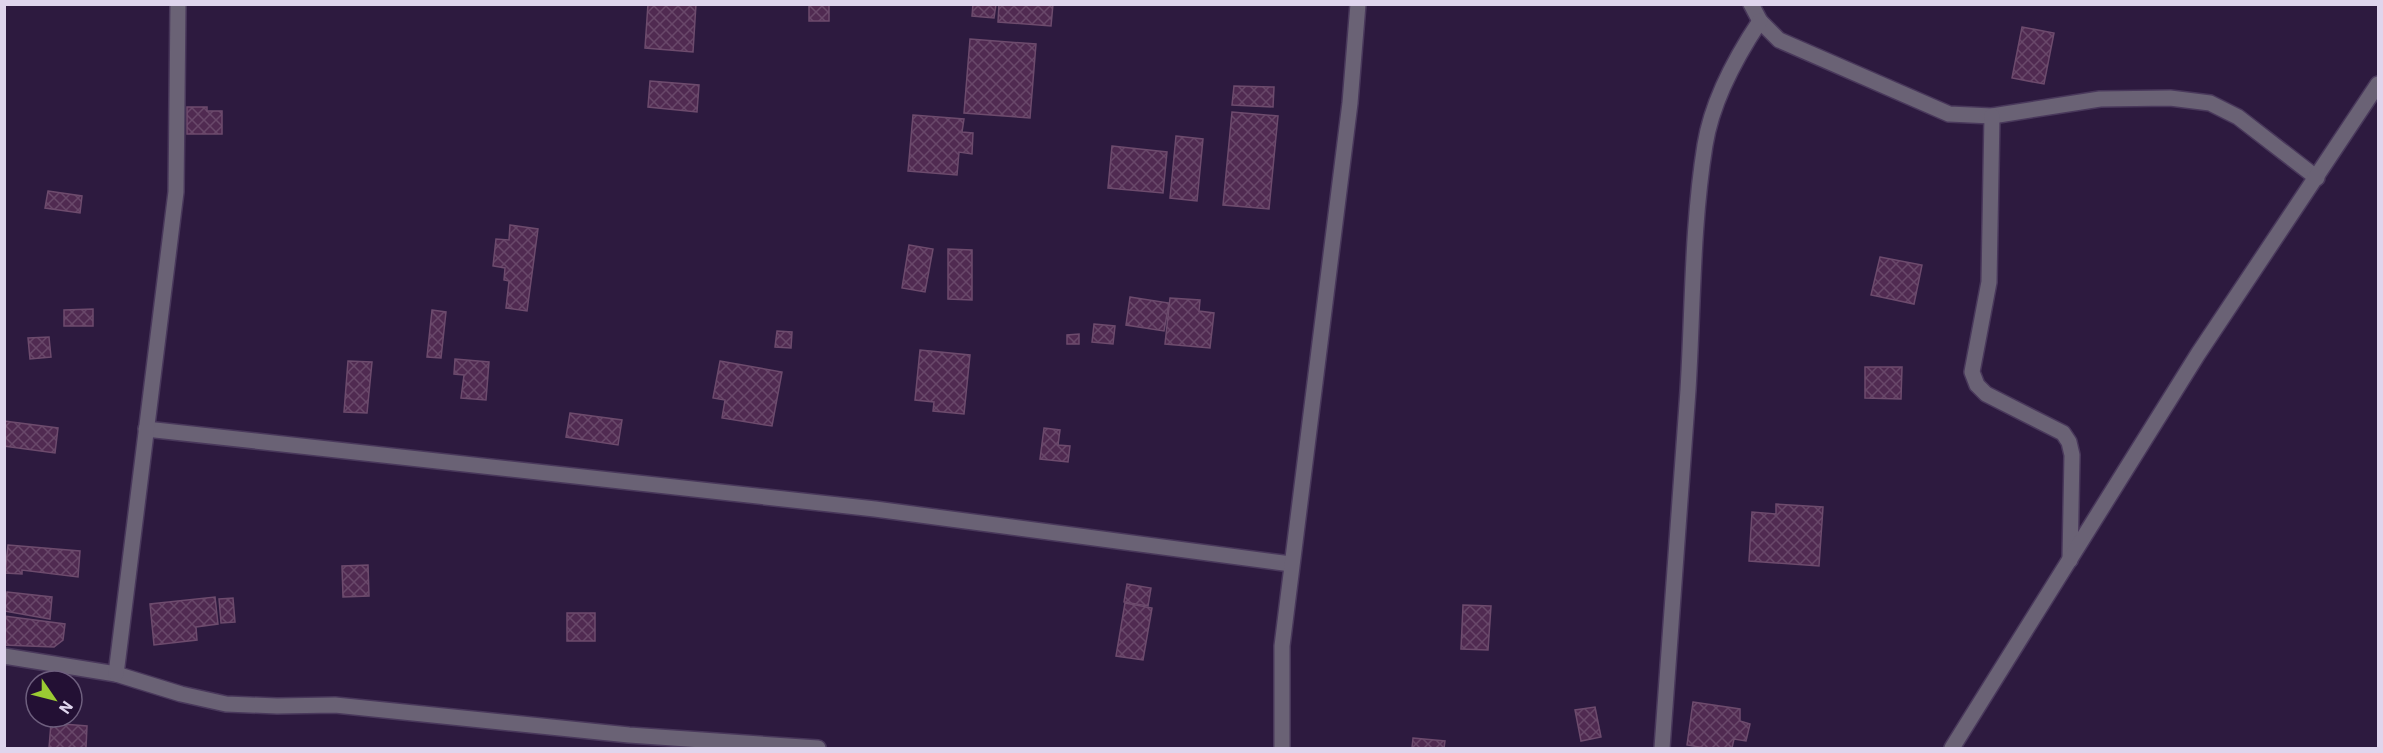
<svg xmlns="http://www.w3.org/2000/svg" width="2383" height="753" viewBox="0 0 2383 753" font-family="'IBM Plex Sans',sans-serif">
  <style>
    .building { fill: url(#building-cross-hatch); stroke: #6d4b6d; stroke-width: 1.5 }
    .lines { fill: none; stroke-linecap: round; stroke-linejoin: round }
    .minor-casing { stroke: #49385b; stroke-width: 18 }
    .minor { stroke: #6a6275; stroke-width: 15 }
  </style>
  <defs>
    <pattern id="building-cross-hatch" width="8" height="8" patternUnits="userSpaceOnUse" patternTransform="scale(1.5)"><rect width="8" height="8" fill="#502a51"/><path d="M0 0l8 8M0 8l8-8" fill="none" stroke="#69486a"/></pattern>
  </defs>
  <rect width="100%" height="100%" fill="#2d1a3f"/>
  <g class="building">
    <path d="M 648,4 L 696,4 L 693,52 L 645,48 Z"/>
    <rect x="809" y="4" width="20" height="17"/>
    <path d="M 973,4 L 996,4 L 994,18 L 972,16 Z"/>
    <path d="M 999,4 L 1053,4 L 1051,26 L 998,22 Z"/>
    <path d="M 2022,27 L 2054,33 L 2044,84 L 2012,78 Z"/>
    <path d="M 970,39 L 1036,44 L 1030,118 L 964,113 Z"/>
    <path d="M 650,81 L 699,85 L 697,112 L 648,107 Z"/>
    <path d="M 1234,86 L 1274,87 L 1273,107 L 1232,105 Z"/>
    <path d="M 187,107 L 207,107 L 207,111 L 222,111 L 222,134 L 187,134 Z"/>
    <path d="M 1232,112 L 1278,116 L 1269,209 L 1223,205 Z"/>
    <path d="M 913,115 L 964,119 L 962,132 L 973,133 L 972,154 L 959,152 L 957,175 L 908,171 Z"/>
    <path d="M 1176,136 L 1203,139 L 1197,201 L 1170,198 Z"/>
    <path d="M 1112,146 L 1167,152 L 1163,193 L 1108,188 Z"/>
    <path d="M 48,191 L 82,196 L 80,213 L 45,208 Z"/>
    <path d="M 510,225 L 538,229 L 527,311 L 506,308 L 509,281 L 504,280 L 505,268 L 493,266 L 496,239 L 509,240 Z"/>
    <path d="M 909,245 L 933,249 L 925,292 L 902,288 Z"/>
    <path d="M 948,249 L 972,250 L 972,300 L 948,299 Z"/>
    <path d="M 1880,257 L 1922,265 L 1914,304 L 1871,295 Z"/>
    <path d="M 1130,297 L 1169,303 L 1164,331 L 1126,325 Z"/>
    <path d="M 1170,298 L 1200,300 L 1199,311 L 1214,313 L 1210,348 L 1165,344 Z"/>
    <path d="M 93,309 L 93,326 L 64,326 L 64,310 Z"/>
    <path d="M 432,310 L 446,312 L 441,358 L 427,357 Z"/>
    <path d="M 1094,324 L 1115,326 L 1113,344 L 1092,342 Z"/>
    <path d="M 777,331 L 792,332 L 791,348 L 775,347 Z"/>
    <path d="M 1079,334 L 1079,344 L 1067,344 L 1067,335 Z"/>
    <path d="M 49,337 L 51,357 L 30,359 L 28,338 Z"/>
    <path d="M 920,350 L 970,355 L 964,414 L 933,411 L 934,402 L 915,400 Z"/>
    <path d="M 455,359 L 489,362 L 486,400 L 461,398 L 464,375 L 454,374 Z"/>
    <path d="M 348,361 L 372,362 L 367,413 L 344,412 Z"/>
    <path d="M 720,361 L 782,372 L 772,426 L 722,418 L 725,400 L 713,398 Z"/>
    <path d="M 1865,367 L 1902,367 L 1901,399 L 1865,398 Z"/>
    <path d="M 570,413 L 622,420 L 618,445 L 566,437 Z"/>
    <path d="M 4,421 L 58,428 L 55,453 L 4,446 Z"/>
    <path d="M 1044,428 L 1060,430 L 1058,445 L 1070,446 L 1068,462 L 1040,459 Z"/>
    <path d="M 1776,504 L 1823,507 L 1819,566 L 1749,561 L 1752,512 L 1776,514 Z"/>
    <path d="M 8,545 L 80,551 L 78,577 L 22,570 L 22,574 L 5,573 Z"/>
    <path d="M 368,565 L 369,596 L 343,597 L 342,566 Z"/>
    <path d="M 1127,584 L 1151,588 L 1148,606 L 1124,602 Z"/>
    <path d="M 7,592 L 52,597 L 50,619 L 4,611 Z"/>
    <path d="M 215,597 L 218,624 L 196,627 L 197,640 L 154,645 L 150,604 Z"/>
    <path d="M 233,598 L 235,622 L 221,623 L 219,599 Z"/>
    <path d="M 1125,603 L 1152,608 L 1143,660 L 1116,656 Z"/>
    <path d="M 1463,605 L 1491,606 L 1488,650 L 1461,649 Z"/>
    <rect x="567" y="613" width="28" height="28"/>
    <path d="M 4,616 L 65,624 L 63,640 L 54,647 L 4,645 Z"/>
    <path d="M 1693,702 L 1740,709 L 1740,721 L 1750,724 L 1746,741 L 1734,739 L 1732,748 L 1705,748 L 1687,745 Z"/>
    <path d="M 1595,707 L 1601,737 L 1581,741 L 1575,710 Z"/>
    <path d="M 51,723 L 87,726 L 86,748 L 49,748 Z"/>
    <path d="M 1413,738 L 1445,741 L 1444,748 L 1412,748 Z"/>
  </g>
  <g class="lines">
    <defs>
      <g id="minor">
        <path d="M 1751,4 L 1760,21 L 1779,40 L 1949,114 L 1992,116 L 2100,99 L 2170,98 L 2210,103 L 2238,117 L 2317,178"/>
        <path d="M 1992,116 L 1989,282 L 1972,372 L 1977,385 L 1986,394 L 2063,433 L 2069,442 L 2072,455 L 2070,560"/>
        <path d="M 146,429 L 875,509 L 1291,564"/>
        <path d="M 4,656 L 116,674 L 181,694 L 226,704 L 277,706 L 335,705 L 629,735 L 818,748"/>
        <path d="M 116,674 L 176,192 L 178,4"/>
        <path d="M 1282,748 L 1282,646 L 1350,103 L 1358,4"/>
        <path d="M 1662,748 C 1671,629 1679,509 1688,390 C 1693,308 1692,225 1705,145 C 1712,101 1736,57 1760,21"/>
        <path d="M 1952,748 L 2198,354 L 2378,84"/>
      </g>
    </defs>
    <use href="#minor" class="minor-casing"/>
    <use href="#minor" class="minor"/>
  </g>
  <rect width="2383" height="753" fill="none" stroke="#dfd5ed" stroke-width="12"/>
  <g transform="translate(54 699) rotate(125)"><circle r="28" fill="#231034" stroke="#6e5f7e" stroke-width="1.5"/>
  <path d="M0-4.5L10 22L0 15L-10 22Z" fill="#9bcb33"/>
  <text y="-9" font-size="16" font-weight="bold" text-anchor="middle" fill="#dfd5ed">N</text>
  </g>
</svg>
